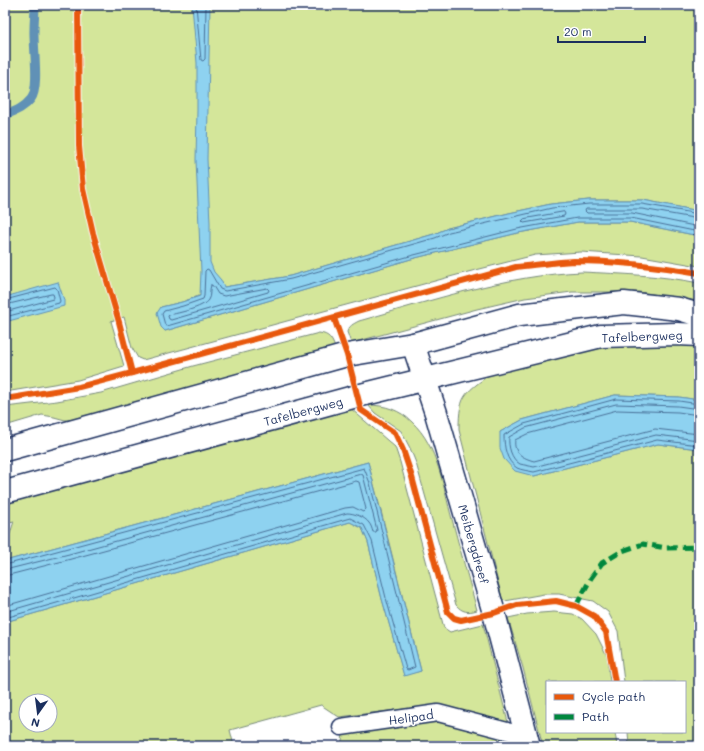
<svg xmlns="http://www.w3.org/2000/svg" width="704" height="751" viewBox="0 0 704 751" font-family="Mali,sans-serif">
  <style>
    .green { fill: #d4e69a; stroke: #788a7c; fill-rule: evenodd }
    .water { fill: #8ed2f0; stroke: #6091b6 }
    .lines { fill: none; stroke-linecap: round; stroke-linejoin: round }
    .shore { stroke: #497098; stroke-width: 1 }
    .stream { stroke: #6091b6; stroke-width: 9 }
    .lane-casing { stroke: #1b2f5e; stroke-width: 19 }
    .secondary-casing { stroke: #1b2f5e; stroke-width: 25 }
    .lane { stroke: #fff; stroke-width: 16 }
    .secondary { stroke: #fff; stroke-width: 22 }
    .quiet { stroke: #00873e; stroke-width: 5; stroke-dasharray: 10 5; stroke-linecap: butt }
    .cycleway-casing { stroke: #fff; stroke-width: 8 }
    .cycleway { stroke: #e8590c; stroke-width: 6 }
    .labels { text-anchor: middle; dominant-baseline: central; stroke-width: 3; stroke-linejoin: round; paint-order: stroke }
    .street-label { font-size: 12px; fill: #1b2f5e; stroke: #fff }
  </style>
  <rect width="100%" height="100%" fill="#fff"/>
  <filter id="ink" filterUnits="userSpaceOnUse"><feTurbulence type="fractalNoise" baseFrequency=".025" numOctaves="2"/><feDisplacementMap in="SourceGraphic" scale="8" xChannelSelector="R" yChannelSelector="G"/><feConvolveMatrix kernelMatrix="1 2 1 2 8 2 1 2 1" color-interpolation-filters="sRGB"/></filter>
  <g filter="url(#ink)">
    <g class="green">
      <path d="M 5,5 L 699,5 L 699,211 L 643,200 L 589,200 L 551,204 L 509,213 L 448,228 L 434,234 L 290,276 L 224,287 L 182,302 L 161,307 L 165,331 L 411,259 L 518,233 L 578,222 L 630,222 L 699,236 L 699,266 L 642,256 L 581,252 L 535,255 L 468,272 L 143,360 L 138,358 L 132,348 L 124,317 L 111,321 L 124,366 L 78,380 L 5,392 Z"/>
      <path d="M 582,272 C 622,274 659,275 699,283 L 699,301 L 639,292 L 572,292 L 525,298 L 477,309 L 351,343 L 347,332 C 349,326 353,324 359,321 C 430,301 507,275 582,272 Z"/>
      <path d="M 319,333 C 329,334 332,339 335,348 L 79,419 L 65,420 L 54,417 L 42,415 L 5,426 L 5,407 L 57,401 L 101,393 L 193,366 Z"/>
      <path d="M 617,343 L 699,343 L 699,400 L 679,397 L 615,395 L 522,420 L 500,432 L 534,476 L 658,444 L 699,449 L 699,746 L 629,746 L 628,732 L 685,732 L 685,682 L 624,682 L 618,631 L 608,612 L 593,601 L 559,594 L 544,594 L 505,601 L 502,598 L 459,430 C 459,420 459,405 465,396 C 469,389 489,375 496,370 Z"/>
      <path d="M 368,405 C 385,405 400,410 412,422 C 438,446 443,487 452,519 C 460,550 469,580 477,610 C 468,613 462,612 456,605 L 416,463 L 410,448 L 401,431 L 375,413 Z"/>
      <path d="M 350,408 L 395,447 L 400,462 L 444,628 L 450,632 L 483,624 L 514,746 L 341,746 L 343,735 L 425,723 L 421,707 L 339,717 L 321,705 L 230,730 L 234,746 L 5,746 L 5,622 L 350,522 L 362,528 L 368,542 L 382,599 L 404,675 L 421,671 L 381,511 L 368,462 L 5,561 L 5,535 L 10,534 L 14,521 L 5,523 L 5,501 ZM 26,701 L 50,701 L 50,725 L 26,725 Z"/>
      <path d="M 554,612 L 573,614 L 582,619 L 596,634 L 607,656 L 610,682 L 547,682 L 547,732 L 615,732 L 617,746 L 543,746 L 523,668 L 508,618 L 527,614 Z"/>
    </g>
    <g class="water">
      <path d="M 192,5 L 210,5 L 207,159 L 210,223 L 210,262 L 214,272 L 221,280 L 224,287 L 290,276 L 434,234 L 448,228 L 509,213 L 551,204 L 589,200 L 643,200 L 699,211 L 699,236 L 630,222 L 578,222 L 518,233 L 411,259 L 165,331 L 161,327 L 157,313 L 161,307 L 182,302 L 200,296 L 201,271 L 196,160 L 197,110 L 197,63 Z"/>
      <path d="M 58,282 L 64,300 L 64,306 L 5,322 L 5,297 Z"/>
      <path d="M 615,395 L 679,397 L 699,400 L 699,449 L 658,444 L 534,476 L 515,471 L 504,459 L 500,448 L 500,432 L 522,420 Z"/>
      <path d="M 368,462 L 421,671 L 404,676 L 382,599 L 368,542 L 362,528 L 350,522 L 5,622 L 5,561 Z"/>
    </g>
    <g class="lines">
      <g class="shore">
        <path d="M 196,5 L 201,60 L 203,61 L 205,59 L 206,5"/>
        <path d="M 564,212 L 565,214 L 564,216 L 524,223 L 522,221 L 524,219 Z"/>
        <path d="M 699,214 L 642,204 L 589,204 L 552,208 L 449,232 L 435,238 L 291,279 L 225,291 L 220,289 L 209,270 L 207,269 L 205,271 L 204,296 L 203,299 L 183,306 L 164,311 L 162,314 L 165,325 L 167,326 L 410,256 L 517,229 L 577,218 L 631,218 L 699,232"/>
        <path d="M 699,219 L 642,209 L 586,209 L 585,211 L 587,213 L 632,213 L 699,227"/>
        <path d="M 211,285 L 213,286 L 218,294 L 224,296 L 267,288 L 269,290 L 268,292 L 171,320 L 169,319 L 168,316 L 169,315 C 178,313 203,308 208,300 C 211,296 209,290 211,285 Z"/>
        <path d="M 5,300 L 55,287 L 57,289 L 60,301 L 59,303 L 5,317"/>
        <path d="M 5,305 L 51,294 L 53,294 L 54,297 L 53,299 L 5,312"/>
        <path d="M 699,404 L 679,401 L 616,399 L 524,424 L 504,435 C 504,447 506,461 517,468 C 521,470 529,471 534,472 L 657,440 L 699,445"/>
        <path d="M 699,409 L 678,406 L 616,404 L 525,428 L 509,437 C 508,446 511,459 520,464 C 524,465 530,466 534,467 L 656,435 L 699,440"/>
        <path d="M 699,415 L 678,412 L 617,410 L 527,434 L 515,440 C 513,453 523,458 534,461 L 655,429 L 699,434"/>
        <path d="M 5,565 L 364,468 L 370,483 L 415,667 L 408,670 L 406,669 L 386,598 L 372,541 L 364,525 L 350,518 L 5,618"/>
        <path d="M 5,570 L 69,554 L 361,474 L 363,475 L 377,530 L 376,532 L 373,532 C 372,529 371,525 369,523 C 365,517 354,513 347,513 L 5,612"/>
        <path d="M 5,576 L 71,559 L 356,481 L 359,482 L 366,509 L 363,512 L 353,507 L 345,508 L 5,606"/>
      </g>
      <path class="stream" d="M 5,115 C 15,111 24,108 31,99 C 40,87 33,46 34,29 C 34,21 35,14 35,5"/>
      <defs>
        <path id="lane" d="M 341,727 L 438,713 L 526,736"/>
        <g id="secondary">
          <path d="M 413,344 L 436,413 L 494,613 L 529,746"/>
          <path d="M 5,450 L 347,355 L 413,344 L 519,315 L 624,303 L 679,309 L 699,315"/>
          <path d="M 5,492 L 357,396 L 601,336 L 677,334 L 699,335"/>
        </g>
      </defs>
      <use href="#lane" class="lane-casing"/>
      <use href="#secondary" class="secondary-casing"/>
      <use href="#lane" class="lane"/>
      <use href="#secondary" class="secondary"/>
      <path class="quiet" d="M 576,606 L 591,578 L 602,563 L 622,551 L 643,544 L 666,548 L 699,547"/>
      <defs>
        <g id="cycleway">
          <path d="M 78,5 L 79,146 L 83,189 L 93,233 L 119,322 L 132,373"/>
          <path d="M 334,318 L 347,355 L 361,410 L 395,433 L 403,450 L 412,477 L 448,612 L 454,618 L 461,620 L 494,613 L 517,605 L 556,601 L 576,606 L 594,616 L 606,632 L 615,682"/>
          <path d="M 5,399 L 79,387 L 132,373 L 516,267 C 535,265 555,262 574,261 C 616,261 658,266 699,273"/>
        </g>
      </defs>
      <use href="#cycleway" class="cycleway-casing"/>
      <use href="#cycleway" class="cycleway"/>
    </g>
  </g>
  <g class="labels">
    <g class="street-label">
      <text transform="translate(642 336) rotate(-2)">Tafelbergweg</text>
      <text transform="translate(303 411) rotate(-15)">Tafelbergweg</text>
      <text transform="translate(474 544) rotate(74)">Meibergdreef</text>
      <text transform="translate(411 717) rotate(-8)">Helipad</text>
    </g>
  </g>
  <rect width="704" height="751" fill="none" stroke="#fff" stroke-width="20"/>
  <rect x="10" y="10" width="684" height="731" fill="none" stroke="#1b2f5e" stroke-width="1.5" filter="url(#ink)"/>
  <rect x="546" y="681" width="140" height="52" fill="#ffffff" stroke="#a4acbf"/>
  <rect x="554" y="694" width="20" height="6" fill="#e8590c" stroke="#a4acbf"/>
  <text x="582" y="701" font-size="12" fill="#1b2f5e">Cycle path</text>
  <rect x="554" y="714" width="20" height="6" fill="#00873e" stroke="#a4acbf"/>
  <text x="582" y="721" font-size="12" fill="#1b2f5e">Path</text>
  <g transform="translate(38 713) rotate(194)"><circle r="19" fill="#ffffff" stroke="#a4acbf"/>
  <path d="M0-3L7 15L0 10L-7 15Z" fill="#1b2f5e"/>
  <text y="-6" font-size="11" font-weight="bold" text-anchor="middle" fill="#1b2f5e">N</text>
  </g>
  <path d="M558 36v6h87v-6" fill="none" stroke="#1b2f5e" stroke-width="2"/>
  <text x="564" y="36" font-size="12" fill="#1b2f5e" stroke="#ffffff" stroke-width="3" paint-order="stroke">20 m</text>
</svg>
